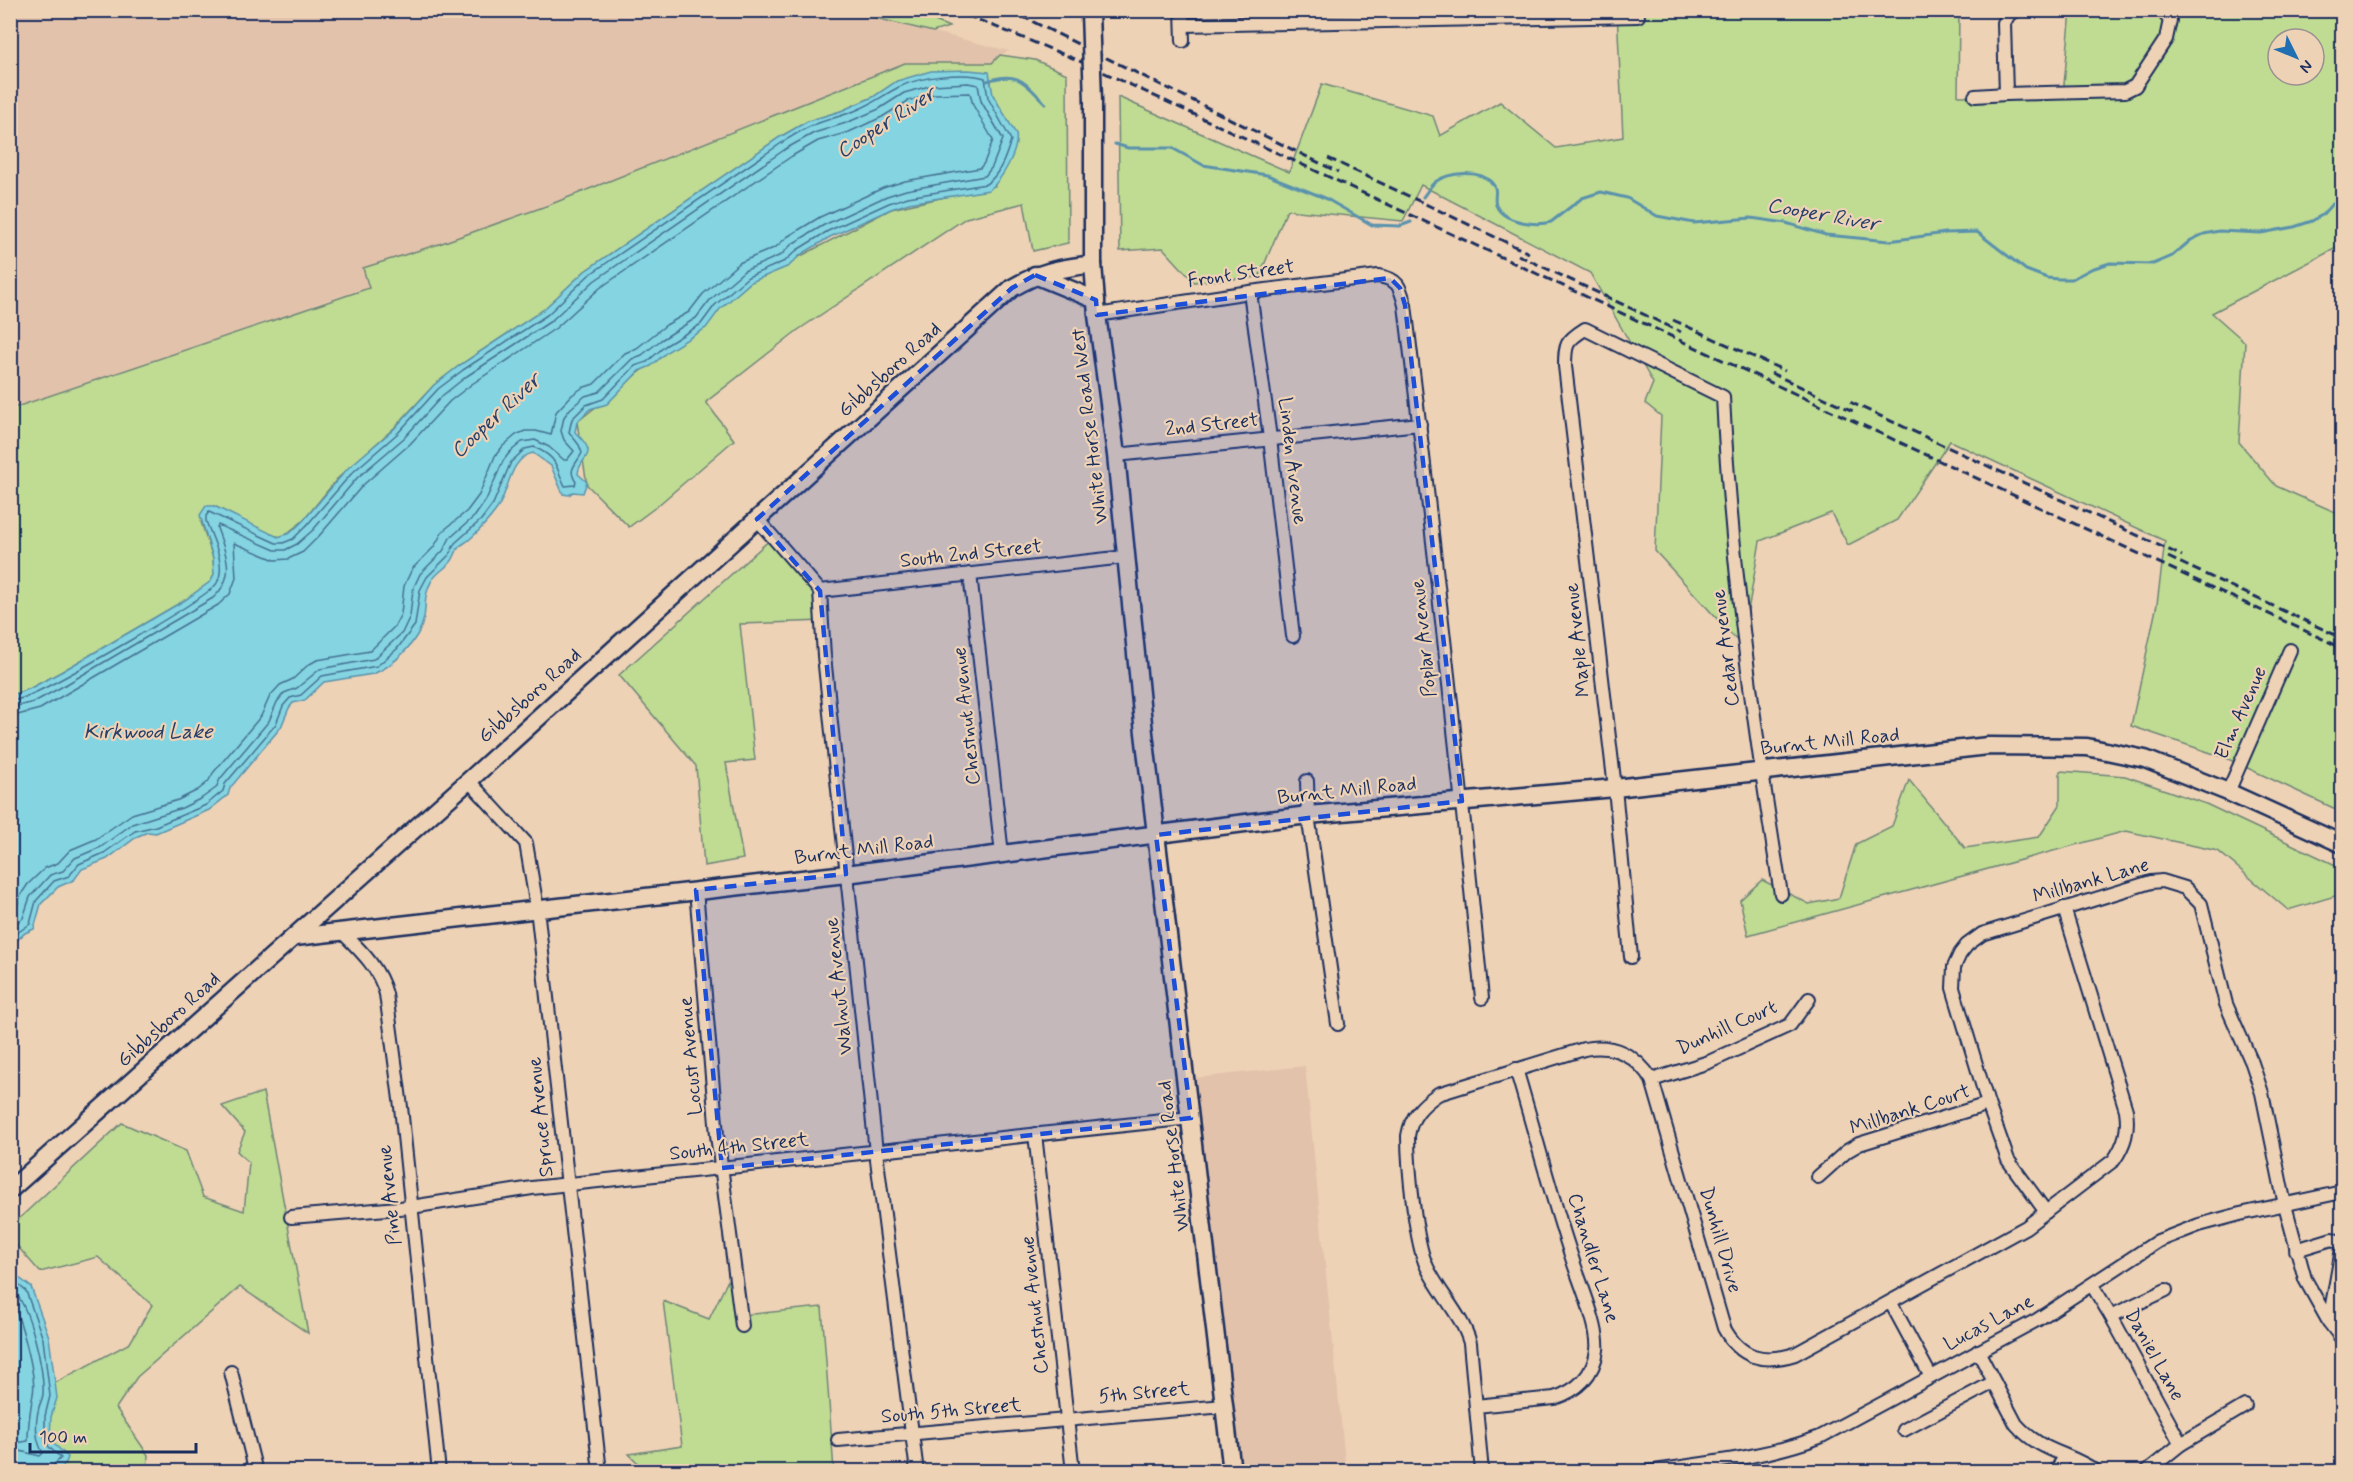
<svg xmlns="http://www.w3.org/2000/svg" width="2353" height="1482" viewBox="0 0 2353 1482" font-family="Mynerve,sans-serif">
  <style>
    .built { fill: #e2c2ab }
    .green { fill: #c0db92; stroke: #6e8578; stroke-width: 1.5; fill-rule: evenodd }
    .water { fill: #84d4e1; stroke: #5a92ad; stroke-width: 1.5 }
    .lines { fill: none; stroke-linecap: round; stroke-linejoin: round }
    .shore { stroke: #457192; stroke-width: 1.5 }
    .stream { stroke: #5a92ad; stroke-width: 3 }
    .street-casing { stroke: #1b2f5e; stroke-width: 16 }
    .secondary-casing { stroke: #1b2f5e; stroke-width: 21 }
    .street { stroke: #eed2b5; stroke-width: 12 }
    .secondary { stroke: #eed2b5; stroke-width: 16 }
    .rail { stroke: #1b2f5e; stroke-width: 3; stroke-dasharray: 9 4.5; stroke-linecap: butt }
    .secondary-bridge-casing { stroke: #1b2f5e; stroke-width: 21; stroke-linecap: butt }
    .secondary-bridge { stroke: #eed2b5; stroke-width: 16 }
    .marked { fill: #1d4ed8; fill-opacity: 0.2; stroke: #1d4ed8; stroke-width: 4.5; stroke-dasharray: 12 8; stroke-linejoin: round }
    .labels { text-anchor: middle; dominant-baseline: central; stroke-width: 4.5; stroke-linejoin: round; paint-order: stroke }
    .street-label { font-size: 20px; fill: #1b2f5e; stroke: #eed2b5 }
    .water-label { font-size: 21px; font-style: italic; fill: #26406b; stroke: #eed2b5 }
  </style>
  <rect width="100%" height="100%" fill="#eed2b5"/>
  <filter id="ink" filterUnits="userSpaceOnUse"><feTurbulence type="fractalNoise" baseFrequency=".0167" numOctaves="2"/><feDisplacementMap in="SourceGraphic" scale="12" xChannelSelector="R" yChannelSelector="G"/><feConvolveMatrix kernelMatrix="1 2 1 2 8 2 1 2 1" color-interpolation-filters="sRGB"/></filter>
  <g filter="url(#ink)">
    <g class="built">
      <path d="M 847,10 L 1009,51 L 1000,55 L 992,63 L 905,63 L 549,205 L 439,244 L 364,268 L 370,287 L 319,303 L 250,329 L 11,409 L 10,11 Z"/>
      <path d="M 1305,1066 L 1346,1471 L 1232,1471 L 1186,1079 Z"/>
    </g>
    <g class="green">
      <path d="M 847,11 L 912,11 L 949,27 L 933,32 Z"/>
      <path d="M 1617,11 L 1959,11 L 1958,96 L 2063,95 L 2071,11 L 2342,11 L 2342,245 L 2212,313 L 2245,342 L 2239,442 L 2276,486 L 2342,515 L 2342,812 L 2226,758 L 2131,726 L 2157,604 L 2165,541 L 1950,441 L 1897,520 L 1848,545 L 1831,513 L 1760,541 L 1742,646 L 1655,551 L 1661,416 L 1645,403 L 1653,383 L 1590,273 L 1421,185 L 1403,221 L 1287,210 L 1259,277 L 1194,282 L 1163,248 L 1120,251 L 1118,97 L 1289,172 L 1322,84 L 1433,116 L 1440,136 L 1500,102 L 1556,148 L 1623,137 ZM 2278,39 L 2314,39 L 2314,75 L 2278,75 Z"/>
      <path d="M 1000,55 L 1035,60 L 1067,74 L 1068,243 L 1033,251 L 1024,203 L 966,218 L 798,330 L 706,402 L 734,440 L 656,507 L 629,527 L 587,485 L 577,422 L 751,282 L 891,209 L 995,186 L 991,80 L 897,81 L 873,97 L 841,111 L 808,121 L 780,137 L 585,271 L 543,310 L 460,365 L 434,385 L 394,428 L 337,479 L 303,521 L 282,537 L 271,535 L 214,506 L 201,522 L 213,558 L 214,574 L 212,581 L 185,600 L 61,672 L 29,689 L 11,695 L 10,409 L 369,288 L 363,268 L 439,244 L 549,205 L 905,63 L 992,63 Z"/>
      <path d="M 773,537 L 816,586 L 823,621 L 740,624 L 755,760 L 726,763 L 743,859 L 704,866 L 696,766 L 619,675 Z"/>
      <path d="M 2060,771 L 2125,776 L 2206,804 L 2342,868 L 2342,894 L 2288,910 L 2218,851 L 2126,831 L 1748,935 L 1740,900 L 1762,880 L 1809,904 L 1839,898 L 1856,844 L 1892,826 L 1909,780 L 1965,848 L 2039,837 L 2060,805 Z"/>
      <path d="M 263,1092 L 308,1333 L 240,1287 L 137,1377 L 116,1408 L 148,1455 L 147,1471 L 11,1471 L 31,1287 L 55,1383 L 130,1343 L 152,1305 L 98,1257 L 40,1272 L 11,1239 L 11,1226 L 122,1123 L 186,1151 L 203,1197 L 244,1211 L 249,1163 L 237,1151 L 245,1132 L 222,1106 Z"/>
      <path d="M 730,1276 L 743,1315 L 822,1307 L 834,1471 L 646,1471 L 629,1454 L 682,1446 L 663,1301 L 709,1319 Z"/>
    </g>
    <g class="water">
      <path d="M 968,70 L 989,72 L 993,95 L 1016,134 C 1019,150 1002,180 989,190 L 909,203 L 891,209 L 830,237 L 800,255 L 789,266 L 751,282 L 720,309 L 706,328 L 668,351 L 651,366 L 639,371 L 607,404 L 590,409 L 577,422 L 575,432 C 602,458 579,455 578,474 L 587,482 L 583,493 L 573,492 L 569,495 L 563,494 L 551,466 L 533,453 C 509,458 509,492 497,509 C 489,520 480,530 470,539 C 467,542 462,544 459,547 C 455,552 455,558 450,563 C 444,569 435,574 431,582 C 424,594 426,605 424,618 C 419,641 394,666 373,674 L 324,682 L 305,700 L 293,703 L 289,708 L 281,727 L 230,788 L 228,795 L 209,810 L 156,833 L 148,832 L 138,836 L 107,859 L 82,869 L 74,880 L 58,887 L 41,904 L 34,929 L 25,933 L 11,946 L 11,695 L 29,689 L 61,672 L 185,600 L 211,581 L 214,574 L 213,558 L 200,515 L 206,506 L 214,506 L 278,537 L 290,533 L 303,521 L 348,468 L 394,429 L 434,385 L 460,365 L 543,310 L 585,271 L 780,137 L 808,121 L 841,111 L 873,97 L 897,81 L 931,71 Z"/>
      <path d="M 10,1271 L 31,1287 L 49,1337 L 57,1398 L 51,1417 L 50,1437 L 54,1444 L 68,1457 C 63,1479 34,1468 20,1465 L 11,1471 Z"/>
    </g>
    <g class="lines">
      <g class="shore">
        <path d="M 10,701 C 18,700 26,697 32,694 C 57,683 209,598 217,583 C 227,564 212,538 206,521 L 206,516 L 209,512 L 276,543 L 283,543 L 293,539 L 307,525 L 352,473 L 398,433 L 438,389 L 463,370 L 547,315 L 589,275 L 783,142 C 792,136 802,130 811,126 C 827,119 844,116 859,109 C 874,103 885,94 899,87 C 919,77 964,71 985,78 L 988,98 L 1011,140 C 1006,156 1000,175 986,184 L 908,197 L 889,203 L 828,231 L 797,250 L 785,261 L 748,277 L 715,305 L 701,324 L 665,346 L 647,362 L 635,366 L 603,399 L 586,405 L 572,419 L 569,432 L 579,445 L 582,453 C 576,465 567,469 576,482 L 575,485 L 565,486 C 554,465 560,459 534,447 L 525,449 L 511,462 L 493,504 L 481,520 L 455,543 L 449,555 L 427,577 L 420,590 L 415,625 L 397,649 L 377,666 L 322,676 L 301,695 L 290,698 L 283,706 L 276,724 L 225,784 L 223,791 L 206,805 L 156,826 L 135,831 L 104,853 L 79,864 L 69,876 L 54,881 L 36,901 L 30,924 L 10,938"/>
        <path d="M 10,708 L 34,702 L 67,684 L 213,598 C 237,576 226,554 217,528 L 218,525 L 275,550 L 285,550 L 297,544 L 313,530 L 357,478 L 404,438 L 443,395 L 467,376 L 551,321 L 594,281 L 787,148 L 814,133 L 846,123 L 879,109 L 904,93 L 933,85 L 968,83 L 978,85 L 981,101 L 1003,139 L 992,167 L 985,176 L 906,190 L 887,196 L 824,225 L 792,244 L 781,255 L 744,271 L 710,300 L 696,318 L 661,340 L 642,355 L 632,359 L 599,392 L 585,396 L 570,409 L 564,417 L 561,431 L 564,440 L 574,451 L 567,460 L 564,460 L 549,447 L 535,440 L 522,442 L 510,452 L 503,461 L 486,500 L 475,516 L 450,538 L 443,551 L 420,574 L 413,589 L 410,616 L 402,633 L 374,659 L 320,669 L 297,688 L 284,693 L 277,702 L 269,721 L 220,779 L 216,788 L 202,798 L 182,808 L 132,824 L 101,847 L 75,858 L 63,871 L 50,875 L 30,897 L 23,918 L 10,928"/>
        <path d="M 10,717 L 40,709 L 218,605 L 230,594 L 236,578 L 234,543 L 275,560 L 288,559 L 303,552 L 319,536 L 363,485 L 410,444 L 450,401 L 472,384 L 556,328 L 600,288 L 792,156 L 818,141 L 849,132 L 882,117 L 908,101 L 934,94 L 970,93 L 973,105 L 993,140 L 984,163 L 980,168 L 905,181 L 883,188 L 820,217 L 787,237 L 776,247 L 739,263 L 703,294 L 689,312 L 666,325 L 637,348 L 625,353 L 594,384 L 582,388 L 572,395 L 556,412 L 551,435 L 536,431 L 525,431 L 516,435 L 503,446 L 495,456 L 479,495 L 467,511 L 443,531 L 434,547 L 412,569 L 404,586 L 401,614 L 394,627 L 370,651 L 317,660 L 308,665 L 293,679 L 280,685 L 270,696 L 261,716 L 213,773 L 208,782 L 198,790 L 178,800 L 132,814 L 96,839 L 70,850 L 58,863 L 45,868 L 28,884 L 20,896 L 16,912 L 10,916"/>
        <path d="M 10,1278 L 26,1291 L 43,1339 L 50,1396 L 45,1416 L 45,1438 L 49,1447 L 61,1458 L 53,1465 L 51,1472"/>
        <path d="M 10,1287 C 29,1301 45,1370 43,1394 C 43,1398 40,1403 39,1407 C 35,1423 35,1439 43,1453 L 40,1456 L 20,1451 L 10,1454"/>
        <path d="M 10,1299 C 20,1315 37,1376 33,1394 C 30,1412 28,1422 28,1441 L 10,1444"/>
      </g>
      <g class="stream">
        <path d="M 987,81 C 1020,70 1025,84 1046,104"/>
        <path d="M 1115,144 L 1128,148 L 1172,148 L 1203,165 L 1267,175 L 1325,198 L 1372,225 L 1400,226 L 1411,222"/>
        <path d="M 1423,197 C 1427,192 1430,186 1435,182 C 1449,172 1480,169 1492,183 C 1499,190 1493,197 1496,205 C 1503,223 1537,226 1551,222 L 1582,198 L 1601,192 L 1627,198 L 1657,216 L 1694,223 L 1751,218 L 1786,223 L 1826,235 L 1889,241 L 1945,233 L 1977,232 L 2026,270 L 2047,278 L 2059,279 L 2072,279 L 2091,269 L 2110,263 L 2153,264 L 2172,256 L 2191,240 L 2204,234 L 2219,231 L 2261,233 L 2294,227 L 2312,221 L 2322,215 L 2331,205 L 2342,199"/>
      </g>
      <defs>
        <g id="street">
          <path d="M 1182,10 L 1183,41"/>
          <path d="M 2018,10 L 2009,14 L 2004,23 L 2006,94 L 2125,91 L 2135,86 L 2166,39 L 2170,20 L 2161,10"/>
          <path d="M 1183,25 L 1638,16"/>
          <path d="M 1975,96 L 2006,94"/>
          <path d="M 1250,292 L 1270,438 L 1293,636"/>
          <path d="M 1097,315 L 1250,292 L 1378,276 C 1398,279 1400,286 1405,305 C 1433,536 1459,767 1482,998"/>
          <path d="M 1116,455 L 1420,424"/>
          <path d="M 757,519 L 820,591 L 824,656 L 876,1152 L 917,1472"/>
          <path d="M 970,574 L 1002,854"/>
          <path d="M 820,591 L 1125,557"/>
          <path d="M 468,780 L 526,843 L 537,908 L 600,1472"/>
          <path d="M 1307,781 L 1308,815 L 1338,1024"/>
          <path d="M 2228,792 L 2290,650"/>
          <path d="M 696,890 L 717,1135 L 742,1326"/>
          <path d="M 341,931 C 360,950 379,967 386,994 L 401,1107 L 439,1472"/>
          <path d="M 1631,957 L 1615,788 L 1565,366 C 1565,344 1566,341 1585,329 L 1723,397 C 1731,563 1754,729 1781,894"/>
          <path d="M 1652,1080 L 1709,1062 L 1790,1025 L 1809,999"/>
          <path d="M 1035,1134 L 1073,1472"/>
          <path d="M 1818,1177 L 1847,1151 L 1859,1144 L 1988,1104"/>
          <path d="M 2046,1212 L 2008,1160 L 1988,1104 L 1953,988 L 1954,967 L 1960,954 L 1967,945 L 1982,934 L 2151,882 L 2162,881 L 2185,888 L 2201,904 L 2226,1004 L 2252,1063 L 2262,1093 L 2285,1205 L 2305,1279 L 2329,1322 L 2342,1339"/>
          <path d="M 291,1217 L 411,1207 L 532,1188 L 1191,1118"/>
          <path d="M 2296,1250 L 2332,1239 L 2342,1243"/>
          <path d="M 2092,1285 L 2111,1316 L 2181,1444"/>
          <path d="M 1891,1303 L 1931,1377"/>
          <path d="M 2111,1316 L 2166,1290"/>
          <path d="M 2329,1322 L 2342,1249"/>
          <path d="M 1978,1351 L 2016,1424 C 2041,1453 2069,1452 2097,1472"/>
          <path d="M 231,1372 L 256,1472"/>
          <path d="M 1476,1406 L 1554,1398 C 1577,1391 1594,1375 1597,1350 C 1600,1328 1579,1281 1572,1258 C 1551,1196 1535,1132 1516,1069"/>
          <path d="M 1904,1430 L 1994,1382"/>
          <path d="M 838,1440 L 1224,1406"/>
          <path d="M 1482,1472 L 1470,1343 C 1462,1315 1439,1293 1427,1267 C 1415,1242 1408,1165 1408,1136 C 1411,1116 1422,1105 1438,1094 L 1584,1049 C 1613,1043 1636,1055 1652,1080 L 1724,1328 C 1740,1358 1763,1364 1795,1354 L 2026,1227 L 2114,1160 C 2125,1144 2129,1130 2126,1110 L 2064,908"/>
          <path d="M 1647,1472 C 1706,1463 1764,1458 1820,1437 L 2037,1320 L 2158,1241 L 2199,1225 L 2240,1214 L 2342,1192"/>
          <path d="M 2055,1472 L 2065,1457"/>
          <path d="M 2146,1472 L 2181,1444 L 2245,1406"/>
        </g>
        <g id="secondary">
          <path d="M 1093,101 L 1093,264 L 1097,315 L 1116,455 L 1144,733 L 1232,1472"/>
          <path d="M 1035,275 L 1096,300"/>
          <path d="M 295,937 L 846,874 L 1308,815 L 1615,788 L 1988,746 L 2087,747 L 2145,759 L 2228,792 L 2342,844"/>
          <path d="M 10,1190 L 474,776 L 1012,288 C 1043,270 1059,269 1093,264"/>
        </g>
      </defs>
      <use href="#street" class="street-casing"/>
      <use href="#secondary" class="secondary-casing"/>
      <use href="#street" class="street"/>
      <use href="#secondary" class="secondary"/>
      <g class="rail">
        <path d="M 954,10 L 1075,59 L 2342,648"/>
        <path d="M 1009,10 L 1338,172"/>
        <path d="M 1328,158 L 1529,253"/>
        <path d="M 1518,255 L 1681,332"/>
        <path d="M 1673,320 L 1785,371"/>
        <path d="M 1771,373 L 1855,412"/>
        <path d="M 1850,402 L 2182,556"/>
        <path d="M 2168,557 L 2342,638"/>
      </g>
      <defs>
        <path id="secondary-bridge" d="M 1090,12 L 1093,101"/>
      </defs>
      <use href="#secondary-bridge" class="secondary-bridge-casing"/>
      <use href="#secondary-bridge" class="secondary-bridge"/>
    </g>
  </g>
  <path class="marked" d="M 1035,275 L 1096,300 L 1097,315 L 1390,278 L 1400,288 L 1405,305 L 1462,801 L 1156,835 L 1191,1118 L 722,1168 L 696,890 L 846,874 L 820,591 L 757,519 L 1012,288 Z"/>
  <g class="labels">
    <g class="street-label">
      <text transform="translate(1241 274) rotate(-8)">Front Street</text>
      <text transform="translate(890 370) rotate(-42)">Gibbsboro Road</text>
      <text transform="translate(1212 425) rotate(-6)">2nd Street</text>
      <text transform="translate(1090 426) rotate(-97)">White Horse Road West</text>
      <text transform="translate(1292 461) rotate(83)">Linden Avenue</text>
      <text transform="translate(971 554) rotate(-6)">South 2nd Street</text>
      <text transform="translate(1424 638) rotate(-96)">Poplar Avenue</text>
      <text transform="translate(1578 640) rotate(-96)">Maple Avenue</text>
      <text transform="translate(1726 648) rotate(-97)">Cedar Avenue</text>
      <text transform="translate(530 696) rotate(-42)">Gibbsboro Road</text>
      <text transform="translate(2241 713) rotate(-66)">Elm Avenue</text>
      <text transform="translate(967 716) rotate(-96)">Chestnut Avenue</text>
      <text transform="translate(1830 742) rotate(-6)">Burnt Mill Road</text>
      <text transform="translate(1347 791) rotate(-6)">Burnt Mill Road</text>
      <text transform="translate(864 850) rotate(-7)">Burnt Mill Road</text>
      <text transform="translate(2091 881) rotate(-16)">Millbank Lane</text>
      <text transform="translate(839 986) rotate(-96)">Walnut Avenue</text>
      <text transform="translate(169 1020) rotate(-42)">Gibbsboro Road</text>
      <text transform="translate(1727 1028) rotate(-24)">Dunhill Court</text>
      <text transform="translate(691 1056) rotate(-95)">Locust Avenue</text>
      <text transform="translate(1910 1110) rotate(-18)">Millbank Court</text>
      <text transform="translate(541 1117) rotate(-96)">Spruce Avenue</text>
      <text transform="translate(739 1147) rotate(-6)">South 4th Street</text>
      <text transform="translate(1174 1156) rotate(-97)">White Horse Road</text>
      <text transform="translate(390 1195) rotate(-96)">Pine Avenue</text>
      <text transform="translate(1720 1240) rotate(74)">Dunhill Drive</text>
      <text transform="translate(1593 1258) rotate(73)">Chandler Lane</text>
      <text transform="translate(1035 1305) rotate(-96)">Chestnut Avenue</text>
      <text transform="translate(1989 1323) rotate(-28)">Lucas Lane</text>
      <text transform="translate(2154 1355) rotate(61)">Daniel Lane</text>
      <text transform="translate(1144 1393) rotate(-5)">5th Street</text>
      <text transform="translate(951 1411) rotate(-5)">South 5th Street</text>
    </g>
    <g class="water-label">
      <text transform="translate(886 123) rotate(-33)">Cooper River</text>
      <text transform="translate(1823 215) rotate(10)">Cooper River</text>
      <text transform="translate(496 416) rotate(-43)">Cooper River</text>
      <text x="148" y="732">Kirkwood Lake</text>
    </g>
  </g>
  <rect width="2353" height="1482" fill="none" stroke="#eed2b5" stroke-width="36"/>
  <rect x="18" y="18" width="2317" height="1446" fill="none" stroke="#1b2f5e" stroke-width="2" filter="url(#ink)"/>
  <g transform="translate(2296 57) rotate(133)"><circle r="28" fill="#eed2b5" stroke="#9a9192" stroke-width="1.5"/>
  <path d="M0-4.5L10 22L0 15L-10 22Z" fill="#1f6fb2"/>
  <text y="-9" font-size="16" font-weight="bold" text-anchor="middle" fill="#1b2f5e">N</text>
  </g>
  <path d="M30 1443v9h166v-9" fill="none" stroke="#1b2f5e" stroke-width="3"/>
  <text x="39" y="1443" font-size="18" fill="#1b2f5e" stroke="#eed2b5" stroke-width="4.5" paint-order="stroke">100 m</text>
</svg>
